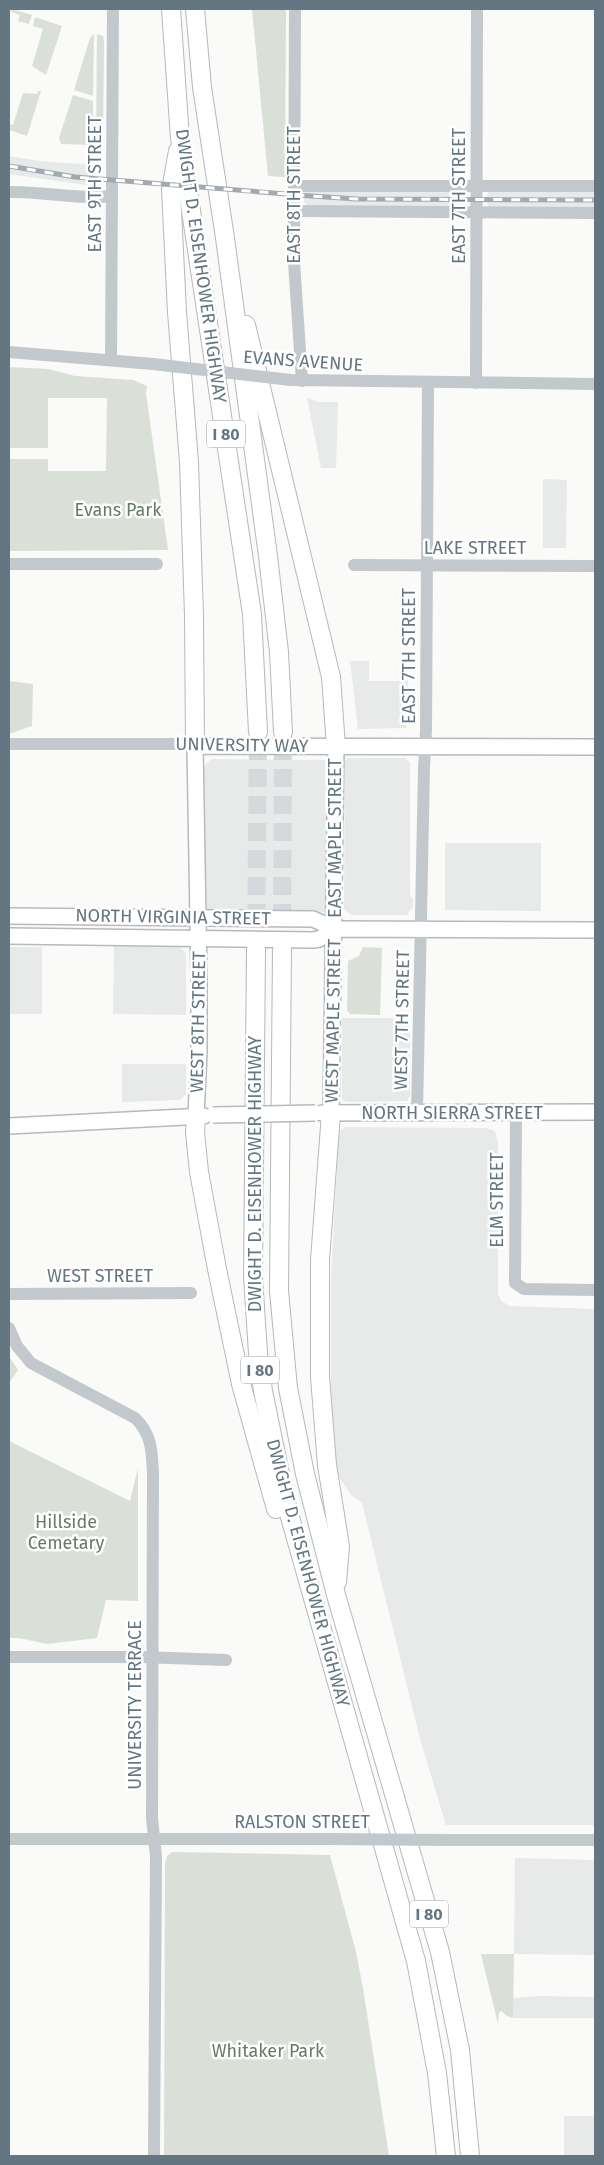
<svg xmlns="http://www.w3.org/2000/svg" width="604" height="2165" viewBox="0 0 604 2165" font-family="'Fira Sans',sans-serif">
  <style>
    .built { fill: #e8e9e9 }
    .green { fill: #dadfd7 }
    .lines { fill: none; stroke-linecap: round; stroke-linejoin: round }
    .highway-tunnel { stroke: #d5d9db; stroke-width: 18; stroke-dasharray: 18 9; stroke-linecap: butt }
    .major-casing { stroke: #b5babe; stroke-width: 18 }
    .highway-casing { stroke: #b4b9bd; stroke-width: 20 }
    .minor { stroke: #c3c8cc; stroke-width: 12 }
    .major { stroke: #fff; stroke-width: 15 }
    .highway { stroke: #fff; stroke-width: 18 }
    .rail-casing { stroke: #a2aab0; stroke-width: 5 }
    .rail { stroke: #fff; stroke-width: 3; stroke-dasharray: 9; stroke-linecap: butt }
    .major-bridge-casing { stroke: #b5babe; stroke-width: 18; stroke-linecap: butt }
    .minor-bridge { stroke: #c3c8cc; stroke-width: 12 }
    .major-bridge { stroke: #fff; stroke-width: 15 }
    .labels { text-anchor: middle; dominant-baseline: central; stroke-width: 5; stroke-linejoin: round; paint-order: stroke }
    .shield { fill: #fff; stroke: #939fa8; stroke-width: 1 }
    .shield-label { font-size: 16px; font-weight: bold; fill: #657683 }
    .street-label { font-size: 18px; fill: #657683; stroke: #fff }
    .park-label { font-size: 18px; fill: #687a64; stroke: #fff }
  </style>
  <rect width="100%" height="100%" fill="#fafaf8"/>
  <g class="built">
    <path d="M 9,156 L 41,161 L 94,165 L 93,186 L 9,174 Z"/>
    <path d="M 307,190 L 464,192 L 467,195 L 467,203 L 465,207 L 308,206 L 304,202 L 304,195 Z"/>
    <path d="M 489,192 L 595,192 L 595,208 L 488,207 L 486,196 Z"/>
    <path d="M 307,398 L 319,402 L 338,402 L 336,468 L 321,468 Z"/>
    <path d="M 543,479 L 567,480 L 566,548 L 543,548 Z"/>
    <path d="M 350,661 L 369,661 L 369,681 L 408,681 L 407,728 L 358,729 Z"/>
    <path d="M 347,758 L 405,758 L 410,762 L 410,896 L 413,898 L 413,907 L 407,915 L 354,915 L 350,914 L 344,909 L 345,761 Z"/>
    <path d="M 211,759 L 325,760 L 327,766 L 325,912 L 207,911 L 204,767 Z"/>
    <path d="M 445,843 L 541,843 L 541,911 L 445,910 Z"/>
    <path d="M 114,946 L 179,947 L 182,949 L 186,954 L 186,1015 L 113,1014 Z"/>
    <rect x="9" y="947" width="33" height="67"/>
    <path d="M 342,1018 L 410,1018 L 410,1096 L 407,1101 L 347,1102 L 342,1100 Z"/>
    <path d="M 122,1064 L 186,1064 L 186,1094 L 181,1099 L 177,1100 L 122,1102 Z"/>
    <path d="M 345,1127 L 486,1128 L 495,1131 L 498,1142 L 498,1293 L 501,1301 L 510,1306 L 595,1309 L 595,1825 L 446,1825 L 420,1739 L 362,1503 L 351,1495 L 335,1471 L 331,1436 L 331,1279 L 339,1131 Z"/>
    <path d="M 515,1858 L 595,1860 L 595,1955 L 514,1954 Z"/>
    <path d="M 538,1996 L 595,1997 L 595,2018 L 513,2018 L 513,1998 Z"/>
    <rect x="564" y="2116" width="31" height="40"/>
  </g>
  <g class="green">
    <path d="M 12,9 L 32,15 L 29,24 L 18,21 L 20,15 L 11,12 Z"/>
    <path d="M 252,9 L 286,9 L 285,177 L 268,176 Z"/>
    <path d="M 35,17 L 62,26 L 46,75 L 32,66 L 43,29 L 33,26 Z"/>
    <path d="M 94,34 L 93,96 L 74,90 L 90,38 Z"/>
    <path d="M 97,34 L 103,36 L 104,40 L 103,139 L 99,145 L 96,145 Z"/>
    <path d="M 38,91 L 41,91 L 27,136 L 9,130 L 9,124 L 13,125 L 23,93 L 37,94 Z"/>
    <path d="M 73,95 L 93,101 L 93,145 L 61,144 L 59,138 Z"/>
    <path d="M 9,367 L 48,369 L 75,376 L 133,380 L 147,386 L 146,393 L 168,550 L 9,551 L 9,459 L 48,459 L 48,471 L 106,471 L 107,398 L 48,398 L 48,448 L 9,448 Z"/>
    <path d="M 9,678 L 10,681 L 33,684 L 33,686 L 32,726 L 9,734 Z"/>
    <path d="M 363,947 L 382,948 L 380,1015 L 350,1014 L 347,1010 L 348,961 L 359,956 Z"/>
    <path d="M 9,1356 L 18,1370 L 9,1383 Z"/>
    <path d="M 9,1441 L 130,1501 L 138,1468 L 138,1601 L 106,1600 L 97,1638 L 47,1644 L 19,1638 L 9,1638 Z"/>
    <path d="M 172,1852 L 330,1855 L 356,1952 L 363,1988 L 389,2156 L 164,2156 L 165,1863 L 167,1856 Z"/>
    <path d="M 481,1954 L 514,1954 L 513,2018 L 507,2016 L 502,2011 L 499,2012 L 498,2024 Z"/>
  </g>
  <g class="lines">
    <g class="highway-tunnel">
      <path d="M 256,949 L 258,732"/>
      <path d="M 282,949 L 283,732"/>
    </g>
    <defs>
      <g id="major">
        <path d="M 9,916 L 313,919 L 335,929"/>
        <path d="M 9,936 L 313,940 L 319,939 L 335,929 L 595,930"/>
        <path d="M 322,1113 L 595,1112"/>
        <path d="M 331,1113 L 336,747"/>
        <path d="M 196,1116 L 199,1052 L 199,976 L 195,746 L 595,747"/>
        <path d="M 9,1126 L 204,1116"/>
      </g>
      <g id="highway">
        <path d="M 171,9 L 180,138 L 252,614 L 258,732"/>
        <path d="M 195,9 L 202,87 L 225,238 L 268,556 L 279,652 L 283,732"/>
        <path d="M 178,151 L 171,190 L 177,312 L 189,462 L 194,616 L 195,746"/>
        <path d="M 246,325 L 331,677 L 336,747"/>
        <path d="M 256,949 L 253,1277 L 258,1353 L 263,1391 L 286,1503 L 416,1961 L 437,2073 L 446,2156"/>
        <path d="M 282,949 L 279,1291 L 288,1388 L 305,1474 L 336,1595 L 440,1952 L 460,2050 L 470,2156"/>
        <path d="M 331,1113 L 320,1260 L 320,1377 L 327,1465 L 340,1546 L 337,1582"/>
        <path d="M 196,1116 L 195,1132 L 199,1172 L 217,1269 L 241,1384 L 276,1509"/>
      </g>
    </defs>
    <use href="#major" class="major-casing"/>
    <use href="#highway" class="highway-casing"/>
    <g class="minor">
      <path d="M 295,9 L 294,262 L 302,381"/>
      <path d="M 294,186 L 595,186"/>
      <path d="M 9,192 C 43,191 77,200 112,196"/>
      <path d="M 294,211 L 595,213"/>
      <path d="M 9,352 L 153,364"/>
      <path d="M 111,360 L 113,9"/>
      <path d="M 295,380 L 595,384"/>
      <path d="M 476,383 L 477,9"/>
      <path d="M 9,564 L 157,564"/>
      <path d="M 354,565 L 595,566"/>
      <path d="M 9,744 L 181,744 L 195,746"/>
      <path d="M 417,1113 L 424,768 L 426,730 L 428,383"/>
      <path d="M 516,1113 L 515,1283 L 524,1289 L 595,1290"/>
      <path d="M 9,1294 L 191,1293"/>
      <path d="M 9,1328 L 17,1346 L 31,1363 L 135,1418 C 152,1434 152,1452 153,1474 L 152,1818 L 156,1857 L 154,2156"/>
      <path d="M 9,1657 L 141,1657 L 226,1660"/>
      <path d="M 9,1839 L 327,1839"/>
      <path d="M 448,1840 L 595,1840"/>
    </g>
    <use href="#major" class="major"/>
    <use href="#highway" class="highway"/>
    <defs>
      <path id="rail" d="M 9,166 L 75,177 L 311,196 L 357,199 L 595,200"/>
    </defs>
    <use href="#rail" class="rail-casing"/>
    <use href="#rail" class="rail"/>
    <defs>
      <path id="major-bridge" d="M 213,1115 L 315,1113"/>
    </defs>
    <use href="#major-bridge" class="major-bridge-casing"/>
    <g class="minor-bridge">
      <path d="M 153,364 L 291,380"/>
      <path d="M 327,1839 L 448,1840"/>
    </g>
    <use href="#major-bridge" class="major-bridge"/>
  </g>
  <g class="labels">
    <g class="shield">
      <rect x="207" y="420.5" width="38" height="27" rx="4"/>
      <rect x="241" y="1356.5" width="38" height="27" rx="4"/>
      <rect x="410" y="1900.5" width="38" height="27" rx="4"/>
    </g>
    <g class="shield-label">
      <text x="226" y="434">I 80</text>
      <text x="260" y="1370">I 80</text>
      <text x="429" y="1914">I 80</text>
    </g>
    <g class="street-label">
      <text transform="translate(95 184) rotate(-90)">EAST 9TH STREET</text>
      <text transform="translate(294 195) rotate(-90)">EAST 8TH STREET</text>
      <text transform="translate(459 196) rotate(-90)">EAST 7TH STREET</text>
      <text transform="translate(201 266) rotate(82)">DWIGHT D. EISENHOWER HIGHWAY</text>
      <text transform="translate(303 361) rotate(4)">EVANS AVENUE</text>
      <text x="475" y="548">LAKE STREET</text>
      <text transform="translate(409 656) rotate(-90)">EAST 7TH STREET</text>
      <text transform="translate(242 745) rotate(1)">UNIVERSITY WAY</text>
      <text transform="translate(335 838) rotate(-90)">EAST MAPLE STREET</text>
      <text transform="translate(173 917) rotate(1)">NORTH VIRGINIA STREET</text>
      <text transform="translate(402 1020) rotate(-89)">WEST 7TH STREET</text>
      <text transform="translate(333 1021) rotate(-89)">WEST MAPLE STREET</text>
      <text transform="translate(198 1022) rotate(-89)">WEST 8TH STREET</text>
      <text x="452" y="1113">NORTH SIERRA STREET</text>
      <text transform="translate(255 1174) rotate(-90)">DWIGHT D. EISENHOWER HIGHWAY</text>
      <text transform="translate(497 1200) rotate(-90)">ELM STREET</text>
      <text x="100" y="1276">WEST STREET</text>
      <text transform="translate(308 1573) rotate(75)">DWIGHT D. EISENHOWER HIGHWAY</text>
      <text transform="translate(135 1705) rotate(-90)">UNIVERSITY TERRACE</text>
      <text x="302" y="1822">RALSTON STREET</text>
    </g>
    <g class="park-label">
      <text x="118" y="510">Evans Park</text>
      <text x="66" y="1522">Hillside<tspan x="66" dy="21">Cemetary</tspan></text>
      <text x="268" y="2051">Whitaker Park</text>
    </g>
  </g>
  <rect width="604" height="2165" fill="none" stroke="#657683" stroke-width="20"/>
</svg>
